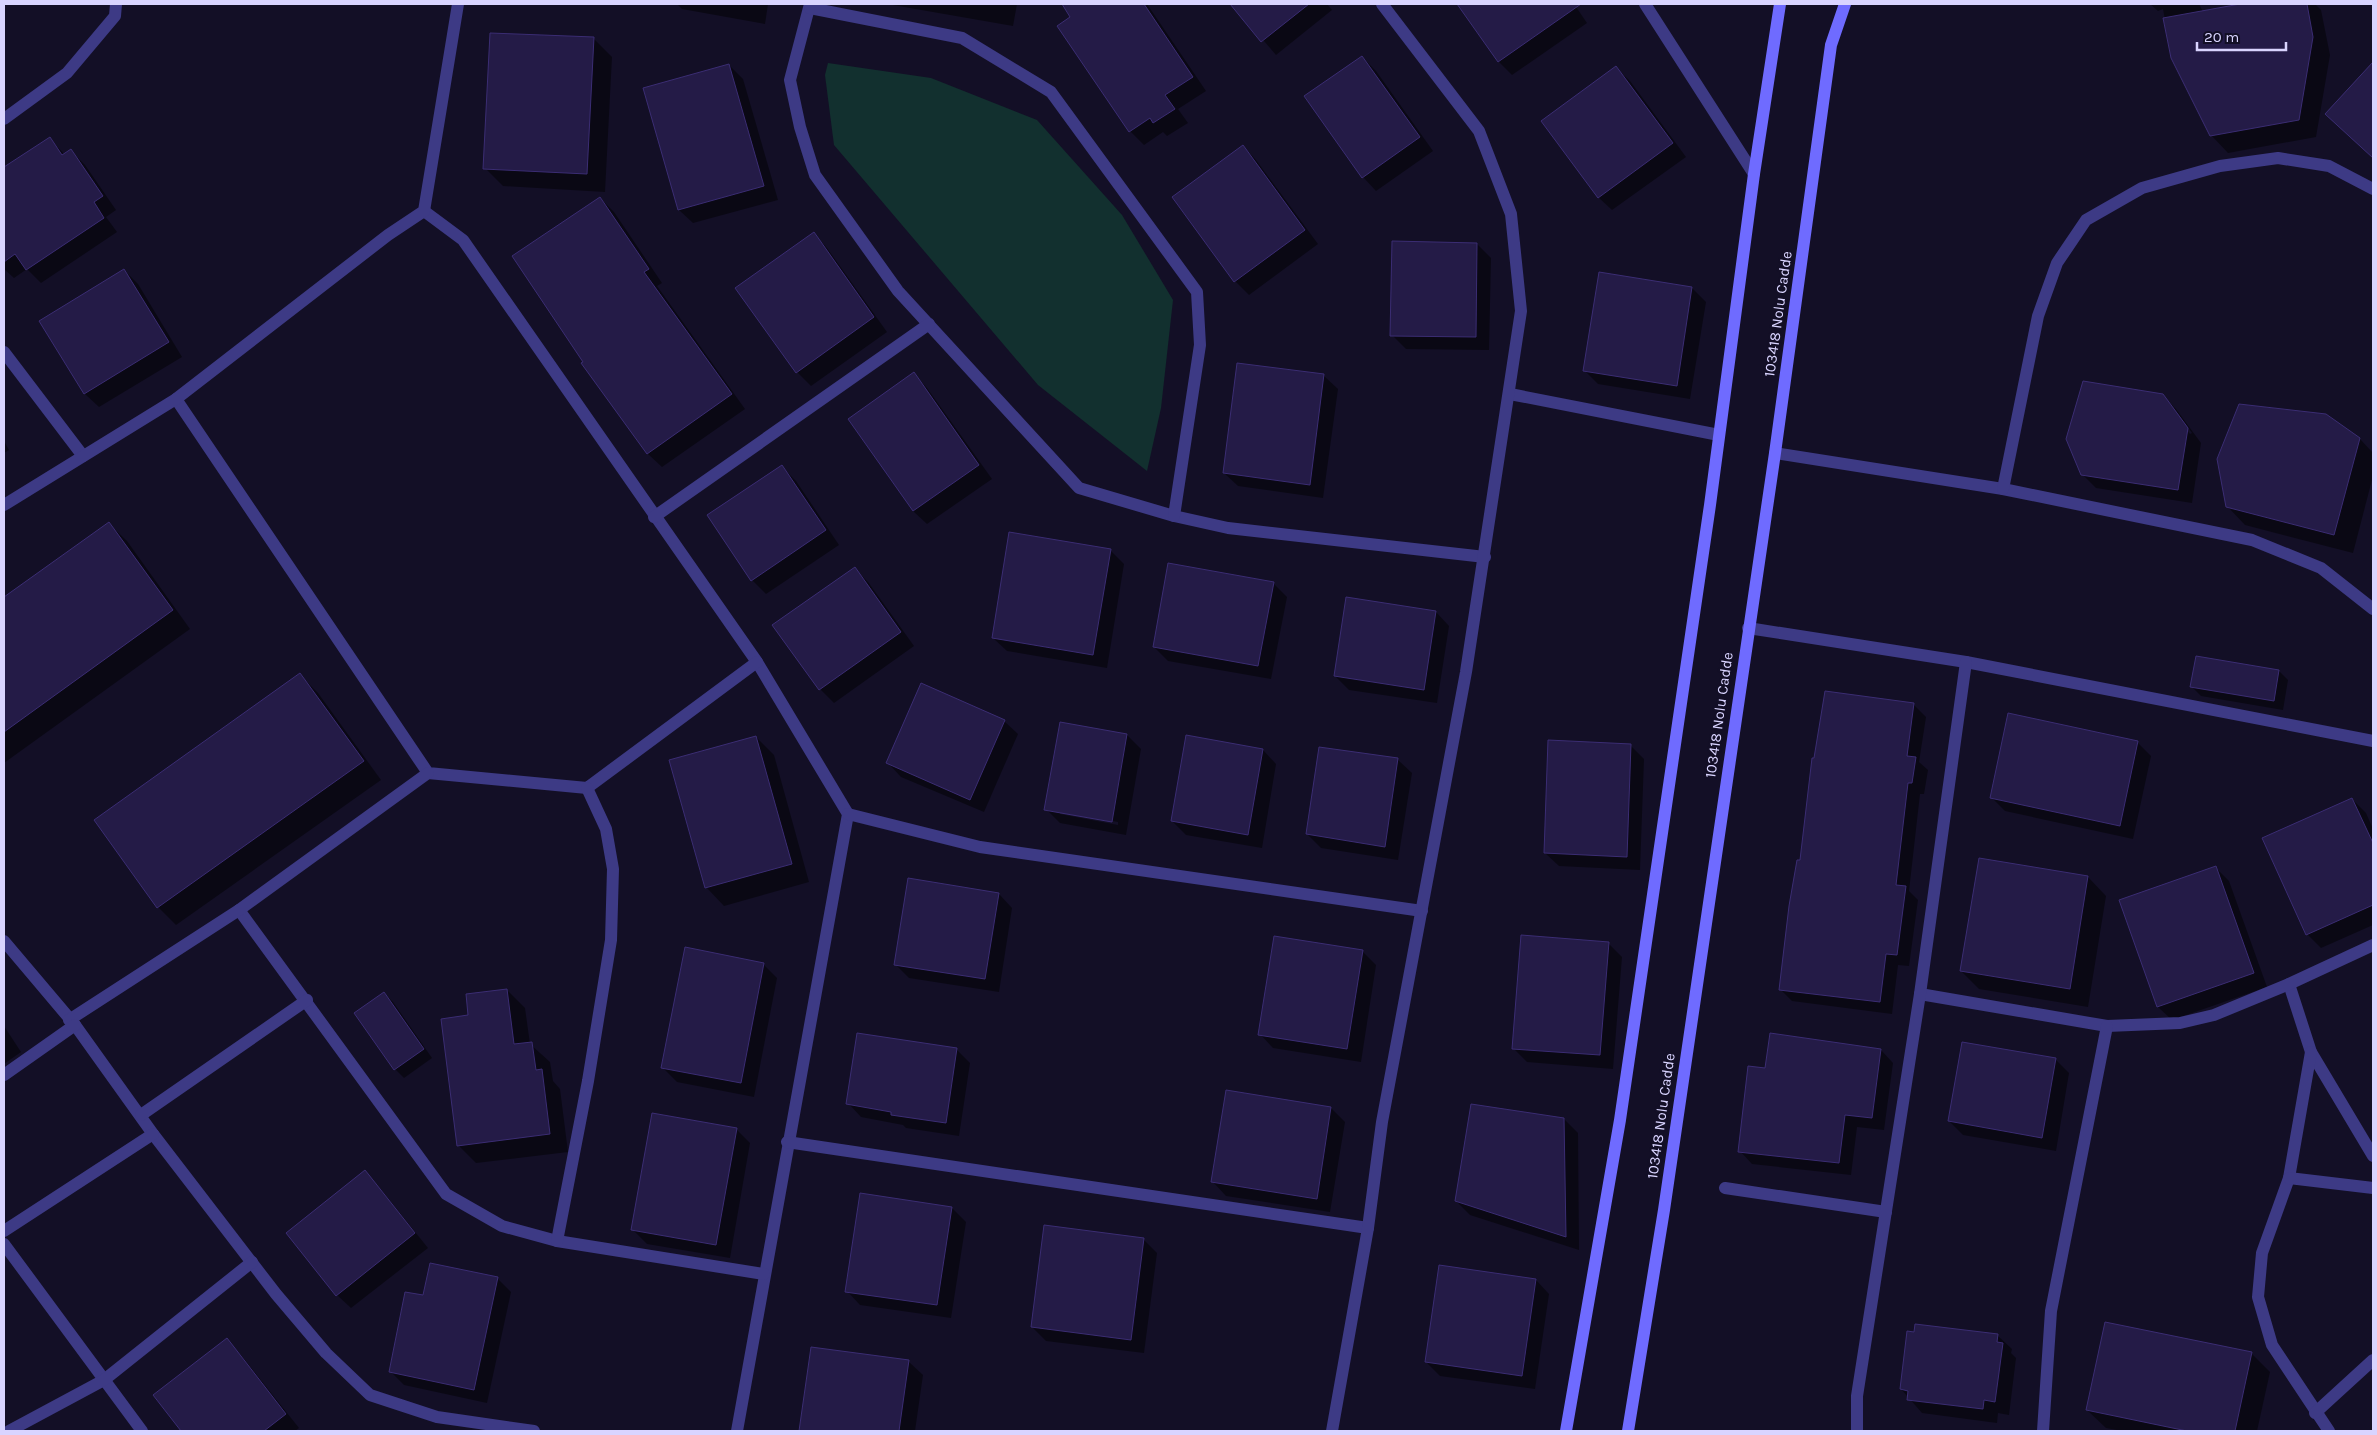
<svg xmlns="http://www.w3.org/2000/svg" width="2377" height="1435" viewBox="0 0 2377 1435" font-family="Karla,sans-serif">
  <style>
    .green { fill: #12302f }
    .shadow { fill: #0007; fill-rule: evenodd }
    .building { fill: #241b47; stroke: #3b2d73 }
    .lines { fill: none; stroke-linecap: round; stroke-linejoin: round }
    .service { stroke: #3d3a85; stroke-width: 12 }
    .minor { stroke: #3d3a85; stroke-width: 12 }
    .secondary { stroke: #6f6bff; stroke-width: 12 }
    .labels { text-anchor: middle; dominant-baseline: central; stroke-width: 4.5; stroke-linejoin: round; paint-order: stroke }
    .street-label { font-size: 15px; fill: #d9d4ff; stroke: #130f26 }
  </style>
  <rect width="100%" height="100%" fill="#130f26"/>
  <path class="green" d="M 828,63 L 931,78 L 1037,120 L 1122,215 L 1173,300 L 1161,408 L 1147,471 L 1038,385 L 834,145 L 825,75 Z"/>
  <g class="shadow">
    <path d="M 677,4 L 768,4 L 765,24 L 682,9 Z"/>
    <path d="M 887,4 L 1017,4 L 1013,26 Z"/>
    <path d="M 1072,4 L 1147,4 L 1206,91 L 1178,109 L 1188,123 L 1167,136 L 1163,132 L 1144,145 L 1130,131 L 1059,26 L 1072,17 L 1066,8 Z"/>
    <path d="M 1232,4 L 1327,4 L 1332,10 L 1276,55 Z"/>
    <path d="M 1458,4 L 1574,4 L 1587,23 L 1512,75 L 1498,61 Z"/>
    <path d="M 2150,4 L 2199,4 L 2203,12 L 2247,4 L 2315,4 L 2321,10 L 2330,55 L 2316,137 L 2228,153 L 2211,135 L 2172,58 L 2163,9 L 2158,11 Z"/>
    <path d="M 594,39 L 612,57 L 605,192 L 503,186 L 485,168 Z"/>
    <path d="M 1362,57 L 1376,71 L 1433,151 L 1376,191 L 1363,177 Z"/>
    <path d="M 2373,63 L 2373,158 L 2327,114 Z"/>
    <path d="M 729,65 L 743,79 L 778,200 L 693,223 L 679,210 L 645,89 Z"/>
    <path d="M 1616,68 L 1630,81 L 1686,157 L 1612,210 L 1598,197 Z"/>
    <path d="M 49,138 L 65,155 L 71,151 L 85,165 L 116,210 L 106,217 L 117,232 L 41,283 L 27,269 L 14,278 L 4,269 L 4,169 Z"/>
    <path d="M 1243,146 L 1256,160 L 1318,244 L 1249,295 L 1235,281 L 1173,197 Z"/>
    <path d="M 600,198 L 614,212 L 662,283 L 657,286 L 745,409 L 662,467 L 648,454 L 583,363 Z"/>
    <path d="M 814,234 L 827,248 L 887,332 L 811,386 L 797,372 Z"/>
    <path d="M 1477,244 L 1491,258 L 1489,350 L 1406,349 L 1392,335 Z"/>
    <path d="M 124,270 L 138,284 L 182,357 L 99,407 L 85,394 L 40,321 Z"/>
    <path d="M 1692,288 L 1706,302 L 1690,399 L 1598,384 L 1584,370 Z"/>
    <path d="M 914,374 L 927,388 L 992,479 L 927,524 L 913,511 Z"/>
    <path d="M 1324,376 L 1338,389 L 1323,498 L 1238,486 L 1224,473 Z"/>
    <path d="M 2162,395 L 2176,409 L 2201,443 L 2192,503 L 2096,488 L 2082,474 ZM 2170,407 L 2173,407 L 2192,433 L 2190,434 Z"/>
    <path d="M 2360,439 L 2373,453 L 2373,476 L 2353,553 L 2245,525 L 2227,506 Z"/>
    <path d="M 4,441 L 9,450 L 4,453 Z"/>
    <path d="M 782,467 L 796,481 L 839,545 L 766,594 L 752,580 Z"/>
    <path d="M 108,523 L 127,541 L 190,629 L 4,763 L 4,598 Z"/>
    <path d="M 1110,550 L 1124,564 L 1107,668 L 1007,651 L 993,638 Z"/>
    <path d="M 854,568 L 868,582 L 914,646 L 834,703 L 820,689 Z"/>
    <path d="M 1273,583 L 1287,597 L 1271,679 L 1168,661 L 1154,647 Z"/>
    <path d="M 1436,612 L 1449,626 L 1437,703 L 1349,690 L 1335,676 Z"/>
    <path d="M 2279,671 L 2288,680 L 2283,710 L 2201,696 L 2192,687 Z"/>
    <path d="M 300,675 L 318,693 L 381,780 L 176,925 L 158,907 Z"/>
    <path d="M 1826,692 L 1914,705 L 1926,717 L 1919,762 L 1928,770 L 1924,794 L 1920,794 L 1909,891 L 1918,900 L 1909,966 L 1898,965 L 1892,1014 L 1792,1001 L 1780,989 Z"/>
    <path d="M 1004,721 L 1018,734 L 984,812 L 901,777 L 888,763 Z"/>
    <path d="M 1061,723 L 1127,735 L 1141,749 L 1126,835 L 1060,823 L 1046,809 ZM 1060,811 L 1118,822 L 1118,825 L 1060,814 Z"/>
    <path d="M 756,737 L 774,755 L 809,882 L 724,906 L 706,887 Z"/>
    <path d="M 2137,742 L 2151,756 L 2133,839 L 2005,811 L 1991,797 Z"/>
    <path d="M 1630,745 L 1644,759 L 1640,870 L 1559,866 L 1545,853 Z"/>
    <path d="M 1263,750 L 1276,764 L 1262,848 L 1186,835 L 1172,821 Z"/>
    <path d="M 1398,760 L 1412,773 L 1398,860 L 1321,848 L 1307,834 Z"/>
    <path d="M 2352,799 L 2366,813 L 2373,829 L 2373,925 L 2321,948 L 2307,934 Z"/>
    <path d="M 1980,859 L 2088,877 L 2106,896 L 2088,1007 L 1979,989 L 1961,971 Z"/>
    <path d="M 2215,867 L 2229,881 L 2267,987 L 2172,1020 L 2158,1007 L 2121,901 Z"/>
    <path d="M 999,894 L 1012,908 L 999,992 L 909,978 L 895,964 Z"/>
    <path d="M 1608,943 L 1622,957 L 1613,1069 L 1527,1062 L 1513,1048 Z"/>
    <path d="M 1362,951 L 1376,965 L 1361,1062 L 1273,1048 L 1260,1034 Z"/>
    <path d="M 763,964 L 777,978 L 754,1097 L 677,1082 L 663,1068 Z"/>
    <path d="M 507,990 L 525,1008 L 530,1044 L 550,1062 L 553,1081 L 560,1089 L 568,1152 L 476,1163 L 458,1145 L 470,1016 Z"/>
    <path d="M 384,993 L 393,1002 L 432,1058 L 404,1078 L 395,1069 Z"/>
    <path d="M 4,1026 L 21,1052 L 4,1064 Z"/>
    <path d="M 956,1049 L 970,1063 L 959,1136 L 906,1128 L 903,1125 L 861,1117 L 848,1103 Z"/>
    <path d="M 1881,1050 L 1893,1063 L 1884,1130 L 1857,1127 L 1851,1175 L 1752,1164 L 1740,1151 L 1766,1069 Z"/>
    <path d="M 2056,1060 L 2069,1073 L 2056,1151 L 1963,1135 L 1949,1121 Z"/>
    <path d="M 1331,1108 L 1345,1122 L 1330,1212 L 1226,1196 L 1213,1182 Z"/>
    <path d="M 1564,1119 L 1578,1133 L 1579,1250 L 1470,1215 L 1456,1201 Z"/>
    <path d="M 736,1129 L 750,1143 L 730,1258 L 647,1244 L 633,1230 Z"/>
    <path d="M 364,1172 L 378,1186 L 428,1248 L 351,1308 L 337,1295 Z"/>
    <path d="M 952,1208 L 966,1222 L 951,1318 L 860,1305 L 847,1291 Z"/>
    <path d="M 1143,1239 L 1157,1253 L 1144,1353 L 1046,1341 L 1032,1327 Z"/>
    <path d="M 497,1278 L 511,1292 L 487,1403 L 404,1385 L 390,1371 L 424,1297 Z"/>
    <path d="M 1536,1280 L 1549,1294 L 1535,1389 L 1440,1376 L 1426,1362 Z"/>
    <path d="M 1915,1333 L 1998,1336 L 2012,1349 L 2011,1353 L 2016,1358 L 2009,1415 L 1998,1413 L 1997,1423 L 1922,1413 L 1901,1389 Z"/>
    <path d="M 227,1340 L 240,1354 L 299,1428 L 295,1431 L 183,1431 L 155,1395 Z"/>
    <path d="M 812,1348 L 909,1362 L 923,1375 L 915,1431 L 800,1431 Z"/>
    <path d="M 2252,1354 L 2270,1372 L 2257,1431 L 2122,1431 L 2106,1428 L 2087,1410 Z"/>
  </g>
  <g class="building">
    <path d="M 1062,4 L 1144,4 L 1193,77 L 1165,95 L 1175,109 L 1153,123 L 1150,118 L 1129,132 L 1057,26 L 1070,17 Z"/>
    <path d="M 1230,4 L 1309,4 L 1261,42 Z"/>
    <path d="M 1457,4 L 1581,4 L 1498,62 Z"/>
    <path d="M 2240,4 L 2307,4 L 2313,37 L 2299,120 L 2210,136 L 2171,58 L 2163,18 Z"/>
    <path d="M 490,33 L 594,37 L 587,174 L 483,169 Z"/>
    <path d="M 1362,56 L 1420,137 L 1362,178 L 1304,96 Z"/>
    <path d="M 2373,62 L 2373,158 L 2325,114 Z"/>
    <path d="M 729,64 L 764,186 L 678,210 L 643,88 Z"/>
    <path d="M 1616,66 L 1673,143 L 1598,198 L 1541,121 Z"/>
    <path d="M 50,137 L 62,155 L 71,149 L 103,196 L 94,202 L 104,218 L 26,270 L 15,254 L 4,262 L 4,167 Z"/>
    <path d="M 1243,145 L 1305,230 L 1234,282 L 1172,197 Z"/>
    <path d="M 600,197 L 649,269 L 644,272 L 732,394 L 647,454 L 581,363 L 583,362 L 512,256 Z"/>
    <path d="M 814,232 L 874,317 L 796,373 L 735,288 Z"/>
    <path d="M 1392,241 L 1477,243 L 1476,337 L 1390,336 Z"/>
    <path d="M 124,269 L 169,342 L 84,394 L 39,321 Z"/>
    <path d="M 1599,272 L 1692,287 L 1677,386 L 1583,371 Z"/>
    <path d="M 1237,363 L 1324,374 L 1310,485 L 1223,473 Z"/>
    <path d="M 914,372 L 979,465 L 913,511 L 848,419 Z"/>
    <path d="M 2083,381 L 2163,394 L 2188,428 L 2178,490 L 2081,475 L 2066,439 Z"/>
    <path d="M 2239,404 L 2326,414 L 2360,438 L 2334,535 L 2226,507 L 2217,459 Z"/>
    <path d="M 782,465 L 826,530 L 751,581 L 707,515 Z"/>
    <path d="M 109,522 L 173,610 L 4,732 L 4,597 Z"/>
    <path d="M 1009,532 L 1111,549 L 1093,655 L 992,638 Z"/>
    <path d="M 1168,563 L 1274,582 L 1258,666 L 1153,647 Z"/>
    <path d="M 855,567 L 901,632 L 819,690 L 772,625 Z"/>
    <path d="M 1346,597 L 1436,611 L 1424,690 L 1334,676 Z"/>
    <path d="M 2196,656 L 2279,670 L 2274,701 L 2190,687 Z"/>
    <path d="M 300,673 L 364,761 L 157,908 L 94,820 Z"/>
    <path d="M 921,683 L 1005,720 L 970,800 L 886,763 Z"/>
    <path d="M 1825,691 L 1914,703 L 1907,756 L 1916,757 L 1912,783 L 1908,783 L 1896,885 L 1906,886 L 1897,955 L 1886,954 L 1880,1002 L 1779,990 L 1789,906 L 1797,860 L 1800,860 L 1812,758 L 1814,758 Z"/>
    <path d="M 2008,713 L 2138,741 L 2120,826 L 1990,798 Z"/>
    <path d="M 1060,722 L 1127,734 L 1112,822 L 1044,810 Z"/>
    <path d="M 1186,735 L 1263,749 L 1248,835 L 1171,821 Z"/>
    <path d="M 756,736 L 792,864 L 705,888 L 669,760 Z"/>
    <path d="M 1548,740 L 1631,744 L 1627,857 L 1544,853 Z"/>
    <path d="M 1319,747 L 1398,758 L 1385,847 L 1306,834 Z"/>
    <path d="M 2352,798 L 2373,843 L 2373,905 L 2306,935 L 2262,838 Z"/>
    <path d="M 1979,858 L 2088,876 L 2070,989 L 1960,971 Z"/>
    <path d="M 2216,866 L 2254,973 L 2157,1007 L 2119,900 Z"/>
    <path d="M 908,878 L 999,893 L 985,979 L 894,965 Z"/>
    <path d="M 1521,935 L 1609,942 L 1600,1055 L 1512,1049 Z"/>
    <path d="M 1274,936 L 1363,950 L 1347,1049 L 1258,1035 Z"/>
    <path d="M 685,947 L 764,963 L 741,1083 L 661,1068 Z"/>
    <path d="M 507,989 L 514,1044 L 532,1042 L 536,1070 L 542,1069 L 550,1134 L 457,1146 L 441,1019 L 468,1015 L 466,994 Z"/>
    <path d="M 384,992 L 424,1049 L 394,1070 L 354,1013 Z"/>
    <path d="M 857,1033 L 957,1048 L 946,1123 L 891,1115 L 891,1112 L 846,1104 Z"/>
    <path d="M 1770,1033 L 1881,1049 L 1872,1118 L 1845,1115 L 1839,1163 L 1738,1152 L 1748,1066 L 1765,1068 Z"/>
    <path d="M 1962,1042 L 2056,1058 L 2042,1138 L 1948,1121 Z"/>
    <path d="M 1226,1090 L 1331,1107 L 1317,1199 L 1211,1182 Z"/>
    <path d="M 1471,1104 L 1564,1118 L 1566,1237 L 1455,1201 Z"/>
    <path d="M 652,1113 L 737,1128 L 716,1245 L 631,1230 Z"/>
    <path d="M 365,1170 L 415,1233 L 336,1296 L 286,1233 Z"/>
    <path d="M 860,1193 L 952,1207 L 937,1305 L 845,1292 Z"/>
    <path d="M 1044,1225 L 1144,1238 L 1131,1340 L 1031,1327 Z"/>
    <path d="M 430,1263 L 498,1277 L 474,1390 L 389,1372 L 405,1292 L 423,1295 Z"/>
    <path d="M 1439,1265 L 1536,1279 L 1522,1376 L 1425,1362 Z"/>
    <path d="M 2105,1322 L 2252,1352 L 2235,1431 L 2187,1431 L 2086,1410 Z"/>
    <path d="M 1915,1324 L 1998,1334 L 1997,1342 L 2003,1343 L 1995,1402 L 1984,1400 L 1983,1409 L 1907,1400 L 1908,1391 L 1900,1389 L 1907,1331 L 1914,1332 Z"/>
    <path d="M 227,1338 L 286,1414 L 264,1431 L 181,1431 L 153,1395 Z"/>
    <path d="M 811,1347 L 909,1360 L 899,1431 L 799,1431 Z"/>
  </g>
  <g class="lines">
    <path class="service" d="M 1725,1188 L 1886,1212"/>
    <g class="minor">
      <path d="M 810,4 L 790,80 L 800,127 L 815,175 L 898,291 L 1079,488 L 1174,516 L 1228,528 L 1485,557"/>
      <path d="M 1645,4 L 1754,174"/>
      <path d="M 810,8 L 962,38 L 1051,92 L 1197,292 L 1200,345 L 1174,516"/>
      <path d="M 4,119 L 67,73 L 115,16 L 116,4"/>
      <path d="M 424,211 L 463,240 L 757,662 L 848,814 L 737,1431"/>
      <path d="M 4,352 L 83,456"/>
      <path d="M 1510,394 L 1719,435"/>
      <path d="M 176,399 L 428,773 L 587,788 L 757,662"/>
      <path d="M 1775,453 L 2003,489 L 2252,540 L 2321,568 L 2373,609"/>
      <path d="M 2003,489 L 2038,316 L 2057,263 L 2086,220 L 2142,188 L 2220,166 L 2278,158 L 2329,166 L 2373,189"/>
      <path d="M 4,505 L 176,399 L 388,235 L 424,211 L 458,4"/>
      <path d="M 654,517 L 929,324"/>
      <path d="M 1748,628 L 1966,662 L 2373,741"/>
      <path d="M 848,814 L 980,847 L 1422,911"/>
      <path d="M 239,910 L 446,1194 L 502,1226 L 557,1241 L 764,1274"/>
      <path d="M 4,941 L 75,1025 L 153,1134 L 276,1294 L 326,1353 L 370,1395 L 437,1417 L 534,1431"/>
      <path d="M 2289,984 L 2311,1052 L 2373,1156"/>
      <path d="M 1920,994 L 2107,1026 L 2180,1023 L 2214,1015 L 2289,984 L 2373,945"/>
      <path d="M 69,1020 L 239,910 L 428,773"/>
      <path d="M 2311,1052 L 2289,1178 L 2262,1253 L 2258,1297 L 2272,1345 L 2329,1431"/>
      <path d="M 4,1075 L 75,1025"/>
      <path d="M 141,1115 L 307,1000"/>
      <path d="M 787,1142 L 1368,1228"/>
      <path d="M 2289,1178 L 2373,1188"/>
      <path d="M 4,1231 L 153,1134"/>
      <path d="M 557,1241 L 588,1081 L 611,940 L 613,869 L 606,829 L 587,788"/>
      <path d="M 4,1244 L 142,1431"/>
      <path d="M 2315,1413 L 2373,1360"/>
      <path d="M 9,1431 L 104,1380 L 252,1262"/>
      <path d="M 1332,1431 L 1368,1228 L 1382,1122 L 1466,672 L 1521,311 L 1511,214 L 1479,131 L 1382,4"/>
      <path d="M 1857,1431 L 1857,1396 L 1920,994 L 1966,662"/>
      <path d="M 2043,1431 L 2051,1311 L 2107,1026"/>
    </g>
    <g class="secondary">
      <path d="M 1566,1431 L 1620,1120 L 1710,505 L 1754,174 L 1780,4"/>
      <path d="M 1628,1431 L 1664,1210 L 1775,453 L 1831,45 L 1845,4"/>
    </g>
  </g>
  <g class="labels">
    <g class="street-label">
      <text transform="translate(1778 314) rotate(-82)">103418 Nolu Cadde</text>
      <text transform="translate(1719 715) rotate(-82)">103418 Nolu Cadde</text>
      <text transform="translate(1661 1116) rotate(-82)">103418 Nolu Cadde</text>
    </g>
  </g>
  <rect width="2377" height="1435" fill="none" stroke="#d9d4ff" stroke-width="10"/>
  <path d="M2197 42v8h89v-8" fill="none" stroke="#d9d4ff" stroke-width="2.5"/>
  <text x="2204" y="42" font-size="15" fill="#d9d4ff" stroke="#130f26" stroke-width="4" paint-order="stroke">20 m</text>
</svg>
